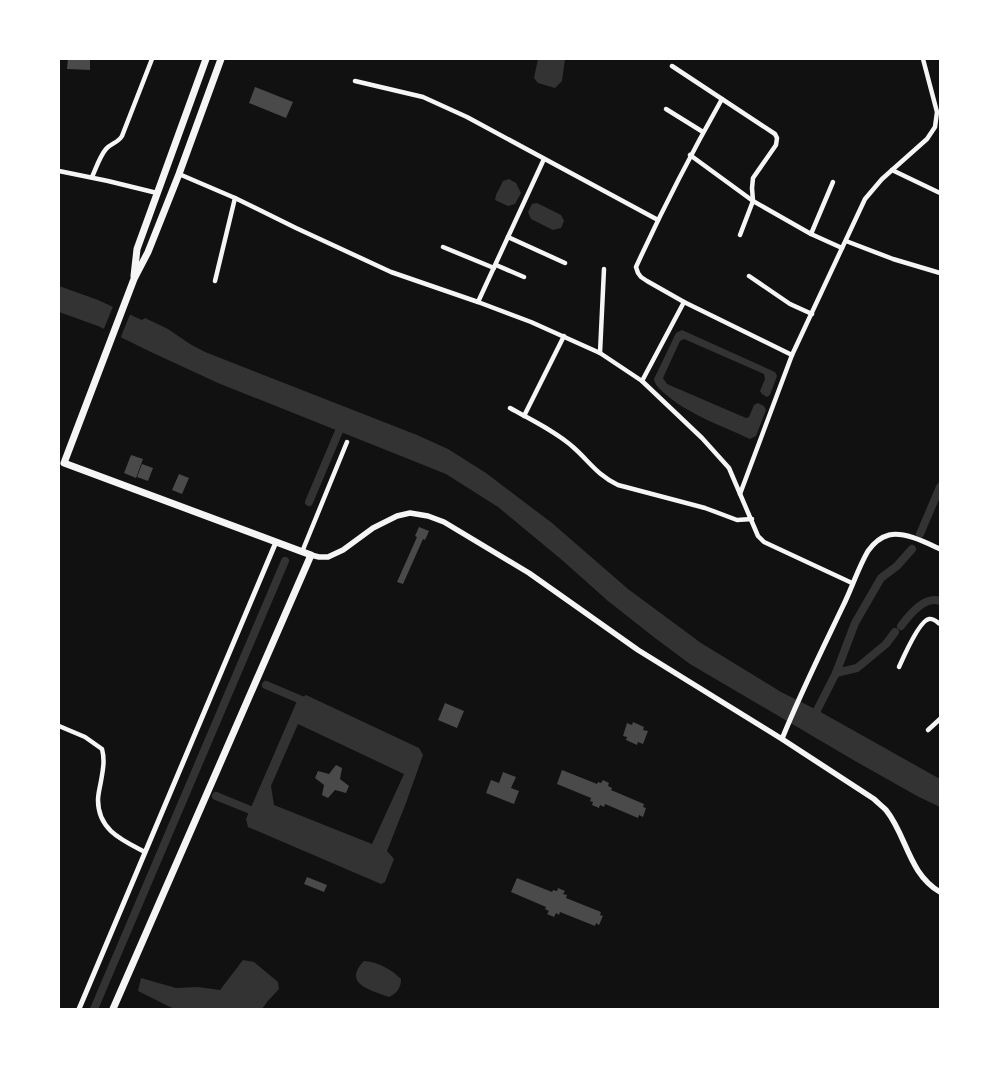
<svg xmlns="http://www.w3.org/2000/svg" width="999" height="1068" viewBox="0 0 999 1068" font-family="'DM Sans',sans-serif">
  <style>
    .water { fill: #333; fill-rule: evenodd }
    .pier { fill: #111 }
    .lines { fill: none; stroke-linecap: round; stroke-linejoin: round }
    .canal { stroke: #333; stroke-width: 8 }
    .building { fill: #4a4a4a }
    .minor { stroke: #f5f5f5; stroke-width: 4.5 }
    .tertiary { stroke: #f5f5f5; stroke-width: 5 }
    .secondary { stroke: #f5f5f5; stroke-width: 5.5 }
    .primary { stroke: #f5f5f5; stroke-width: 7 }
  </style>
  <rect width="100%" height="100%" fill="#111"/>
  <g class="water">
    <path d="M 538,59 L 565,59 L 562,81 L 555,88 L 538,83 L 534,78 Z"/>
    <path d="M 509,179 L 516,183 L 521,193 L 515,204 L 508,206 L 495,200 L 496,195 L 503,181 Z"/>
    <path d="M 537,203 L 561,215 L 564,221 L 561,228 L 553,230 L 531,219 L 528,212 L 532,204 Z"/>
    <path d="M 59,286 L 98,300 L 142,320 L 145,318 L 168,329 L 190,344 L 205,352 L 417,435 L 448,449 L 486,473 L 552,523 L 628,589 L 701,643 L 781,692 L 817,710 L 940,779 L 940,807 L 919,797 L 855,761 L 690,664 L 655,638 L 608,601 L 562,560 L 498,507 L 446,474 L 218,383 L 153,353 L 98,326 L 59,312 Z"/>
    <path d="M 682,330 L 775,372 L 777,376 L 770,395 L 767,397 L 762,394 L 760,391 L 765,379 L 764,374 L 684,339 L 680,341 L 663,378 L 667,384 L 746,418 L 749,417 L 754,405 L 758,403 L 764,406 L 766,410 L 756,436 L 750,439 C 720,425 687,414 663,392 C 659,388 655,385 654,379 L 676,333 Z"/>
    <path d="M 306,695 L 419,748 L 423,755 L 406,803 L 387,851 L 394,859 L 385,882 L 381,884 L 248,827 L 246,819 L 297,701 ZM 298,724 L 404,774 L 372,844 L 274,805 L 271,786 Z"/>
    <path d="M 243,960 L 254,962 L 278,982 L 279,989 L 267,1002 L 262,1009 L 174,1009 L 138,991 L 141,978 L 176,988 L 198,987 L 220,990 Z"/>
    <path d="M 364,961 C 378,962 391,969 401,979 C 401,988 397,993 389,997 C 371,990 342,984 364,961 Z"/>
  </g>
  <path class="pier" d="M 114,304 L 131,312 L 120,339 L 103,331 Z"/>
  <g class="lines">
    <g class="canal">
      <path d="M 309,502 L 342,424"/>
      <path d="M 920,534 L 940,487"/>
      <path d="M 901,626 C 909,615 925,595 940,601"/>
      <path d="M 836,673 L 857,668 L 886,644 L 895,632"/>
      <path d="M 266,685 L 306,702"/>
      <path d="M 813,718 L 836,673 L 855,623 L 881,578 L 897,566 L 912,549"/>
      <path d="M 216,796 L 258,813"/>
      <path d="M 94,1009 L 285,561"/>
    </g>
  </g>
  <g class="building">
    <path d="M 68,59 L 90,60 L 90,70 L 67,69 Z"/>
    <path d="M 255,87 L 293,102 L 286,118 L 249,103 Z"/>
    <path d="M 131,455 L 143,459 L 136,478 L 124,473 Z"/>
    <path d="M 142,464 L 153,468 L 148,481 L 137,477 Z"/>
    <path d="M 179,474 L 189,478 L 182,494 L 172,490 Z"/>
    <path d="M 419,527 L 429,531 L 425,540 L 423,539 L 403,584 L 397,582 L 417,537 L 415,536 Z"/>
    <path d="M 445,703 L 464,711 L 457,728 L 438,720 Z"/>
    <path d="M 633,722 L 644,727 L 643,730 L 648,731 L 643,744 L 638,742 L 637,745 L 626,740 L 627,737 L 623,736 L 627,723 L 632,725 Z"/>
    <path d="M 336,765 L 342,768 L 340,779 L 349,786 L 346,793 L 335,790 L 328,798 L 322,795 L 324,785 L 315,778 L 318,771 L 329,774 Z"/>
    <path d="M 562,770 L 597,784 L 598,782 L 601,783 L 603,780 L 609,783 L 608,786 L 612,788 L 611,790 L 644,804 L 643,807 L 646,808 L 643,817 L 639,815 L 638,818 L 605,804 L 604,807 L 600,805 L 599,808 L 592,805 L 593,802 L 590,801 L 591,798 L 557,784 Z"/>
    <path d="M 503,772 L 516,777 L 511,788 L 519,791 L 514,804 L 486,793 L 491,780 L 499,783 Z"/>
    <path d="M 307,877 L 327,885 L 324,892 L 304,884 Z"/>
    <path d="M 517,878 L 552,892 L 553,890 L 557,891 L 558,888 L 565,891 L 563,894 L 567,895 L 566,898 L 601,912 L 600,915 L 603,916 L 599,925 L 596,923 L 595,926 L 560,912 L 559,915 L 556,913 L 554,917 L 547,914 L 549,911 L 545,909 L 546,907 L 511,892 Z"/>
  </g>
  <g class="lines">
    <g class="minor">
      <path d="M 672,66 L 775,134 L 777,138 L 776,145 L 753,178 L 752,188 L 753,201 L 740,235"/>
      <path d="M 355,81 L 423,97 L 467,117 L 658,220"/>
      <path d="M 722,99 C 691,154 662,210 636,267 L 638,273 L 641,277 L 647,281 L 684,302 L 792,355"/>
      <path d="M 666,109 L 703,132"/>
      <path d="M 690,155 L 753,201 L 811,234 L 842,248"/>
      <path d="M 892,170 L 940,193"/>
      <path d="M 59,171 L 108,181 L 157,193"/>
      <path d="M 179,174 L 235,198 L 296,228 L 391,272 L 478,302 L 531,322 L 600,353 L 642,381 L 702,438 L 729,468 L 758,536 L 764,542 L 852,583"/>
      <path d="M 92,177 C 96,168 100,156 106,149 C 111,143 118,143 122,136 L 152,59"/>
      <path d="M 811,234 L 833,182"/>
      <path d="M 508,237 L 565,263"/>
      <path d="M 846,241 L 893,259 L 940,273"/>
      <path d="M 443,247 L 494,268"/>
      <path d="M 496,265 L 524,277"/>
      <path d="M 749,276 L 790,304 L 812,314"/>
      <path d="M 215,281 L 235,198"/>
      <path d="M 478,302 L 544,159"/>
      <path d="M 600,353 L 604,269"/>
      <path d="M 642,381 L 684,302"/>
      <path d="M 510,408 C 531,420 555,431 573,447 C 590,462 596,474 618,485 L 705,508 L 737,520 L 752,519"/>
      <path d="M 524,416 L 564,336"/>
      <path d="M 740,494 L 792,355 L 865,199 L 882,179 L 927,139 L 935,127 L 937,112 L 923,59"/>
      <path d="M 302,552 L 347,442"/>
      <path d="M 899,667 C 903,658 920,620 929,619 C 933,618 937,622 940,624"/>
      <path d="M 59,726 L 85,737 L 102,749 C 105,760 103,770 101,781 C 100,787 98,794 98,800 C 98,830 122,840 145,852"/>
      <path d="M 928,730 L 940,719"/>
    </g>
    <g class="tertiary">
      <path d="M 782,739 C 800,694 822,650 843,606 C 852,588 858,568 868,551 C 873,544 881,537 889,535 C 904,531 927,543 940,549"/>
      <path d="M 79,1009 L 276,542"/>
    </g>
    <path class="secondary" d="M 311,555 L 319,557 L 328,557 L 343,550 L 373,528 L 397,516 L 410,513 L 428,516 L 444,522 L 529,573 L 638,650 L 782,739 L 874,799 C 878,803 882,806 886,810 C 907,836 908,873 940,892"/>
    <g class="primary">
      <path d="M 134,276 L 137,249 L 206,59"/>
      <path d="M 113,1009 L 311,555 L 64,463 L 134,279 L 148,252 L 179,174 L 221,59"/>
    </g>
  </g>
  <rect width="999" height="1068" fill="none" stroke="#ffffff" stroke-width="120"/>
</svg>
